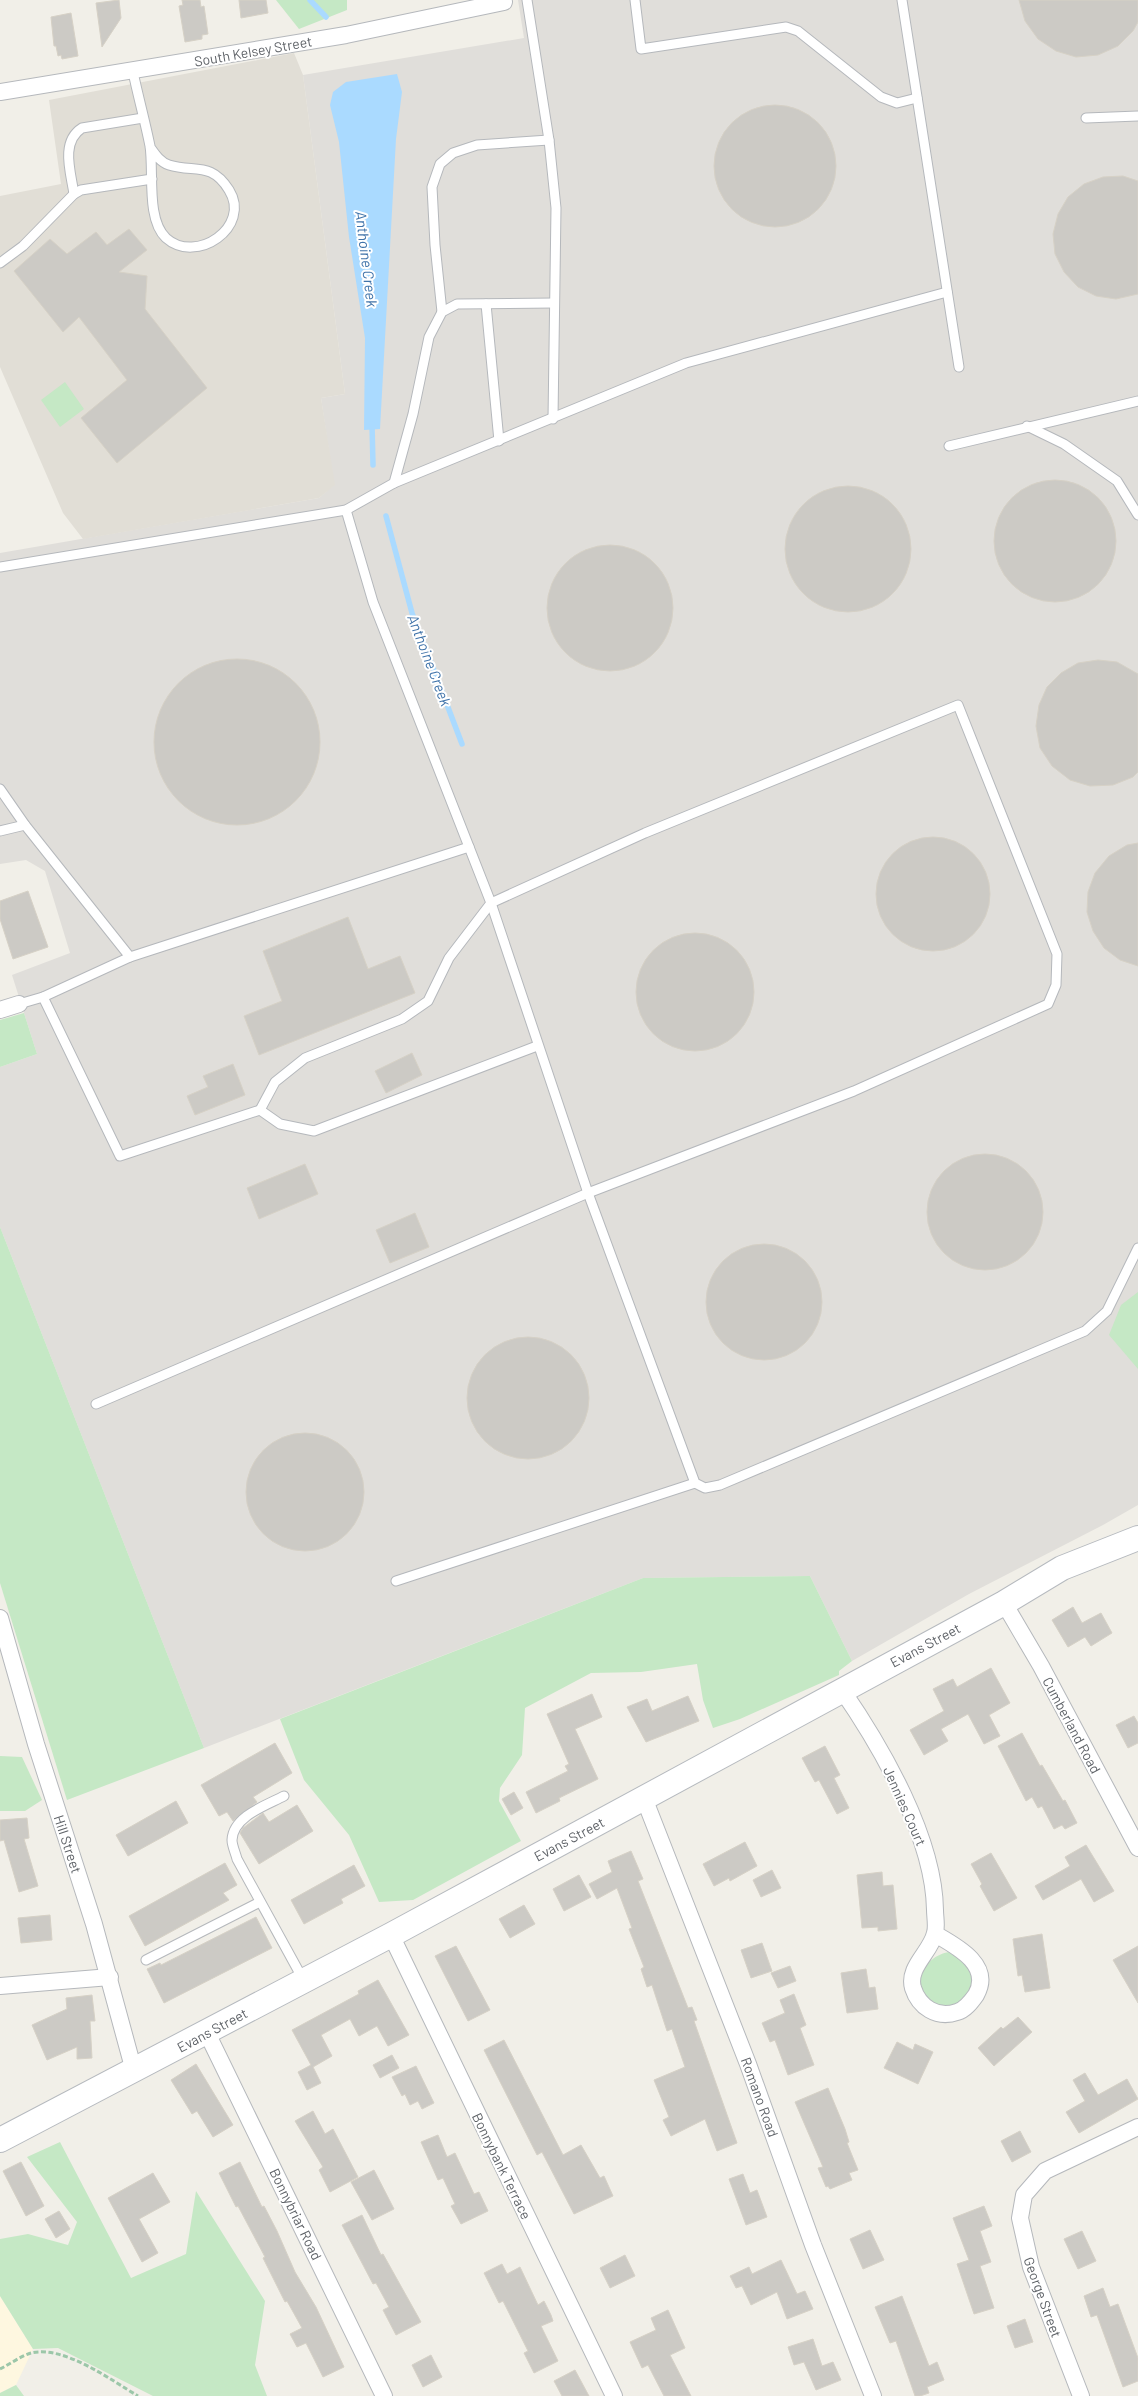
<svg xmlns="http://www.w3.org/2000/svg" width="1138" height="2396" viewBox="0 0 1138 2396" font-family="Barlow,sans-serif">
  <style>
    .commercial { fill: #fef7e0 }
    .industrial { fill: #e0deda }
    .education { fill: #e1ded6 }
    .green { fill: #c5e8c5 }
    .water { fill: #aadaff }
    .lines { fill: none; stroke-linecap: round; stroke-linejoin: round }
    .stream { stroke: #aadaff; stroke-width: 5.5 }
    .building { fill: #cccac5; stroke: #d6d1c6 }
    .lane-casing { stroke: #b5b8bc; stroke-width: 11 }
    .street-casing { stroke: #b5b8bc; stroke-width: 18 }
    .secondary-casing { stroke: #b6babf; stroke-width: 26 }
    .path { stroke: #9cc7a9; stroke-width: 3; stroke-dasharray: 5 2.5; stroke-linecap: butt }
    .lane { stroke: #fff; stroke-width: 9 }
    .street { stroke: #fff; stroke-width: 16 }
    .secondary { stroke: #fff; stroke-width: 24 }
    .labels { text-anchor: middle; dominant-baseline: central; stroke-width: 4; stroke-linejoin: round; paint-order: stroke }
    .street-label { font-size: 14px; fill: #5f6368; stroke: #fff }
    .water-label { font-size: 15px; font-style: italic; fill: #4174aa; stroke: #fff }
  </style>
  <rect width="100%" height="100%" fill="#f1efe8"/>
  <path class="commercial" d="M 0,2296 L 33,2349 L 16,2385 L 0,2393 Z"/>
  <path class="industrial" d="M 518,0 L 1138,0 L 1138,1505 L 1103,1525 L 969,1594 L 852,1661 L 810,1576 L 643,1578 L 204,1748 L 0,1227 L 0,1067 L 37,1054 L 12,975 L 70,953 L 45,871 L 26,860 L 0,864 L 0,553 L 319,498 L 334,485 L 321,398 L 345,394 L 303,75 L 524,38 Z"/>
  <path class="education" d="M 294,53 L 303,75 L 345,394 L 321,398 L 335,485 L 319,498 L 83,539 L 63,513 L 0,367 L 0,196 L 61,184 L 49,100 Z"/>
  <g class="green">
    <path d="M 276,0 L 347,0 L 347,10 L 299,29 Z"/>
    <path d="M 65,382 L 84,409 L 60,427 L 41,400 Z"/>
    <path d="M 24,1013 L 37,1054 L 0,1067 L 0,1020 Z"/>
    <path d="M 0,1227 L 204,1748 L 67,1800 L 0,1583 Z"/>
    <path d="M 1138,1292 L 1138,1369 L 1109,1335 L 1121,1305 Z"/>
    <path d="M 810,1576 L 852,1661 L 839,1671 L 839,1675 L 740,1719 L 713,1728 L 703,1700 L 697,1664 L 641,1672 L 591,1673 L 525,1708 L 522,1755 L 500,1788 L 499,1801 L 521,1841 L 413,1900 L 379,1902 L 349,1835 L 304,1780 L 280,1719 L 643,1578 Z"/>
    <path d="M 0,1756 L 22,1757 L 42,1800 L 25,1811 L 0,1811 Z"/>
    <path d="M 949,1952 L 958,1954 L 972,1966 L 973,1992 L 952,2007 C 946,2006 938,2006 933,2003 C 907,1987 924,1956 949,1952 Z"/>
    <path d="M 60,2142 L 131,2278 L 186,2254 L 196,2191 L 265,2301 L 255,2365 L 267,2396 L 153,2396 L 58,2348 L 33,2349 L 0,2296 L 0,2239 L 28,2234 L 68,2245 L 77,2222 L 27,2157 Z"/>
    <path d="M 16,2385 L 24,2396 L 0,2396 L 0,2393 Z"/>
  </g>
  <path class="water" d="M 397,74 L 402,92 L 396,139 L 380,429 L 364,430 L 365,338 L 349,237 L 339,142 L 330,105 L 333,92 L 346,82 Z"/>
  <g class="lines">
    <g class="stream">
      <path d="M 310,0 L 326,17"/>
      <path d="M 372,424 L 373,465"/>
      <path d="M 386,516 L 412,613 L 462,744"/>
    </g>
  </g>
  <g class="building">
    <path d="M 119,0 L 121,18 L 102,47 L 96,3 Z"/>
    <path d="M 182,0 L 200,0 L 201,7 L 204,6 L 208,34 L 202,35 L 202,39 L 185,42 L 179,6 L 183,5 Z"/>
    <path d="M 239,0 L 266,0 L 268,13 L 241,18 Z"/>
    <path d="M 1019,0 L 1138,0 L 1138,22 L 1133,31 L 1118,46 L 1098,55 L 1076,57 L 1056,51 L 1038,39 L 1025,21 Z"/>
    <path d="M 71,13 L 78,56 L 62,59 L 61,55 L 58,56 L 56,46 L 54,46 L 51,17 Z"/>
    <circle cx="775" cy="166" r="61"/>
    <path d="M 1123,176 L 1138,181 L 1138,294 L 1116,299 L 1096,296 L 1078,287 L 1064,272 L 1055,254 L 1053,234 L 1058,214 L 1068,197 L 1084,184 L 1103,177 Z"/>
    <path d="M 129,229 L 147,250 L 119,272 L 147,276 L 145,309 L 207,388 L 117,463 L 81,418 L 127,380 L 79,317 L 63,332 L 14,271 L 50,239 L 67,254 L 96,232 L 107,245 Z"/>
    <circle cx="1055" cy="541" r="61"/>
    <circle cx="848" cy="549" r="63"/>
    <circle cx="610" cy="608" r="63"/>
    <circle cx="237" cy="742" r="83"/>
    <path d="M 1098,660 L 1117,662 L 1138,674 L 1138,772 L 1133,777 L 1113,785 L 1090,786 L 1070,780 L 1052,766 L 1040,748 L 1036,726 L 1039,705 L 1047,687 L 1061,673 L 1078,663 Z"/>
    <circle cx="933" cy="894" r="57"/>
    <path d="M 1138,843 L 1138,966 L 1120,960 L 1104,948 L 1093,931 L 1087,912 L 1088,892 L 1095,873 L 1109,856 L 1127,845 Z"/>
    <path d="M 28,891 L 48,947 L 13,959 L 0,919 L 0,901 Z"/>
    <path d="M 348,917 L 368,969 L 400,956 L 415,993 L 259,1055 L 244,1016 L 282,1001 L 263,951 Z"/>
    <circle cx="695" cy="992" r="59"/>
    <path d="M 412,1053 L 422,1075 L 386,1093 L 375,1071 Z"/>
    <path d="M 233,1064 L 245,1095 L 195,1115 L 187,1096 L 208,1087 L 203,1076 Z"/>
    <circle cx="985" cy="1212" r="58"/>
    <path d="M 305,1164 L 318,1194 L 259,1219 L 247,1188 Z"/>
    <path d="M 415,1213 L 429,1247 L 390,1263 L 376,1230 Z"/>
    <circle cx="764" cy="1302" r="58"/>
    <circle cx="528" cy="1398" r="61"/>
    <circle cx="305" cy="1492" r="59"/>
    <path d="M 1073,1607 L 1082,1623 L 1101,1613 L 1112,1633 L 1091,1646 L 1085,1637 L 1068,1647 L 1052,1620 Z"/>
    <path d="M 991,1668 L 1010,1703 L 989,1715 L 1000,1736 L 984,1744 L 968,1714 L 941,1729 L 948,1741 L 924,1755 L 910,1730 L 944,1711 L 933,1689 L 953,1679 L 957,1687 Z"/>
    <path d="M 592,1694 L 602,1717 L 575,1729 L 598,1779 L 559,1798 L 560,1801 L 536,1813 L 526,1792 L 568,1771 L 565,1766 L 569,1764 L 547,1714 Z"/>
    <path d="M 688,1696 L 699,1721 L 646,1742 L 627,1707 L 647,1699 L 652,1711 Z"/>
    <path d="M 1134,1716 L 1138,1723 L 1138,1743 L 1128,1748 L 1116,1725 Z"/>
    <path d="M 1022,1733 L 1040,1766 L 1042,1765 L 1063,1801 L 1065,1800 L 1077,1823 L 1065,1829 L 1062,1825 L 1054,1829 L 1042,1806 L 1038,1808 L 1032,1797 L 1026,1801 L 998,1746 Z"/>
    <path d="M 275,1743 L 292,1773 L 253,1797 L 257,1802 L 233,1821 L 227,1812 L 219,1816 L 201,1785 Z"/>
    <path d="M 825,1746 L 840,1775 L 834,1778 L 849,1808 L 837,1814 L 819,1780 L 815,1782 L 802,1758 Z"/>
    <path d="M 514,1792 L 523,1808 L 511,1815 L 502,1799 Z"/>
    <path d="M 176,1801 L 188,1823 L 128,1856 L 116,1835 Z"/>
    <path d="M 297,1805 L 313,1831 L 259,1864 L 240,1833 L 243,1828 L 263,1813 L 269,1822 Z"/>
    <path d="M 27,1818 L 29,1838 L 24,1839 L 38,1886 L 19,1892 L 4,1840 L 0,1841 L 0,1820 Z"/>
    <path d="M 745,1842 L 757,1866 L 730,1881 L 729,1878 L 714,1886 L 703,1864 Z"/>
    <path d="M 1086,1845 L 1114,1891 L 1094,1902 L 1081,1879 L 1043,1900 L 1035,1886 L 1070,1866 L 1065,1857 Z"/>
    <path d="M 631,1851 L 643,1879 L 638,1881 L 688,2008 L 692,2007 L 697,2020 L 694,2021 L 737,2143 L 717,2151 L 705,2119 L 671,2136 L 663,2120 L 669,2117 L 654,2080 L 685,2067 L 672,2029 L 667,2031 L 652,1985 L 647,1987 L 641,1969 L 644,1967 L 629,1929 L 632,1928 L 617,1888 L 597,1899 L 589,1884 L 612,1872 L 608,1861 Z"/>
    <path d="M 991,1853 L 1017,1898 L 994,1911 L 980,1886 L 982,1884 L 971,1864 Z"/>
    <path d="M 225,1863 L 237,1885 L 223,1893 L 229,1900 L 145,1946 L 129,1916 Z"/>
    <path d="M 354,1865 L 365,1886 L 341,1899 L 343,1903 L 304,1924 L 291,1900 Z"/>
    <path d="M 772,1870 L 781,1888 L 761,1897 L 753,1880 Z"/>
    <path d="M 882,1872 L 883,1886 L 893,1885 L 897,1929 L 878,1931 L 878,1927 L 862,1928 L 857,1875 Z"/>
    <path d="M 579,1875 L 591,1897 L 564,1911 L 553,1889 Z"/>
    <path d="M 524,1905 L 535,1924 L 510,1938 L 499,1919 Z"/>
    <path d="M 50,1915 L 52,1940 L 21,1943 L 18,1918 Z"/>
    <path d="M 256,1917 L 272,1948 L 164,2003 L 147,1969 L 160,1963 L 161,1965 Z"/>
    <path d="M 1042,1934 L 1050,1988 L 1025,1992 L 1022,1975 L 1018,1976 L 1013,1939 Z"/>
    <path d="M 762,1943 L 772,1971 L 751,1978 L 741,1950 Z"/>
    <path d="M 456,1946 L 490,2010 L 468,2021 L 435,1956 Z"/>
    <path d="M 1138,1946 L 1138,2003 L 1113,1960 Z"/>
    <path d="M 790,1966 L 796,1981 L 778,1988 L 771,1973 Z"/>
    <path d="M 866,1969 L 869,1988 L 875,1987 L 878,2009 L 847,2013 L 841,1973 Z"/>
    <path d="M 378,1980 L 409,2035 L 388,2046 L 377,2026 L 359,2036 L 350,2019 L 321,2035 L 332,2056 L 313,2067 L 321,2083 L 307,2090 L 298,2072 L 311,2065 L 292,2030 L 359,1994 L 358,1991 Z"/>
    <path d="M 794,1994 L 806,2025 L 800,2028 L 814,2065 L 788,2075 L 775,2040 L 770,2042 L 762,2023 L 785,2013 L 780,2000 Z"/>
    <path d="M 92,1995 L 95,2021 L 90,2021 L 92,2058 L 77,2059 L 77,2047 L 47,2060 L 32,2025 L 67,2009 L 66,1998 Z"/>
    <path d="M 1018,2017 L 1032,2032 L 994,2066 L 978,2048 L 1001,2027 L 1003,2029 Z"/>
    <path d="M 504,2040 L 563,2155 L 581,2145 L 600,2178 L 604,2176 L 613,2196 L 574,2214 L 542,2152 L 537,2155 L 484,2050 Z"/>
    <path d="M 897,2042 L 913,2050 L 915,2044 L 933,2052 L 918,2084 L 884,2068 Z"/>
    <path d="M 392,2055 L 399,2068 L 380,2078 L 373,2065 Z"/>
    <path d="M 196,2064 L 233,2125 L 213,2137 L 197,2111 L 192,2114 L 171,2080 Z"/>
    <path d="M 416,2066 L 434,2103 L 422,2109 L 418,2101 L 410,2105 L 405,2094 L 402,2096 L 392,2077 Z"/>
    <path d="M 1085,2073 L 1098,2095 L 1127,2079 L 1138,2099 L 1079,2133 L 1066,2112 L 1085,2101 L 1073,2080 Z"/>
    <path d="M 828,2088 L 845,2129 L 849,2142 L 847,2143 L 858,2170 L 849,2173 L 852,2180 L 830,2189 L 828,2186 L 826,2187 L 818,2168 L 823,2167 L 795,2102 Z"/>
    <path d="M 313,2111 L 325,2134 L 333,2129 L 358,2177 L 330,2192 L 319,2170 L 323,2167 L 295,2121 Z"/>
    <path d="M 1020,2131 L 1031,2152 L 1012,2162 L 1001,2141 Z"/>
    <path d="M 438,2135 L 447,2157 L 455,2153 L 474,2194 L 479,2192 L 488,2211 L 461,2224 L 451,2206 L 455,2204 L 443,2178 L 438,2180 L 421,2142 Z"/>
    <path d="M 21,2162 L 44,2206 L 26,2216 L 3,2171 Z"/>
    <path d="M 240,2162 L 262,2207 L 264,2206 L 277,2231 L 295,2272 L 316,2307 L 344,2367 L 323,2377 L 306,2343 L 297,2347 L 290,2334 L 302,2328 L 287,2301 L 285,2302 L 263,2258 L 265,2257 L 238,2206 L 236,2207 L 219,2173 Z"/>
    <path d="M 374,2170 L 394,2209 L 372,2220 L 351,2182 Z"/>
    <path d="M 153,2173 L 170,2202 L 139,2219 L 158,2253 L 142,2262 L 108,2198 Z"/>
    <path d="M 743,2174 L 750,2193 L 757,2190 L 767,2217 L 746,2225 L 729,2179 Z"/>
    <path d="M 984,2206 L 992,2226 L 980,2231 L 991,2262 L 980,2266 L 994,2308 L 974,2314 L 957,2264 L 969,2260 L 953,2218 Z"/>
    <path d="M 59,2211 L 70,2229 L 56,2238 L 45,2219 Z"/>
    <path d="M 362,2215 L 381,2255 L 383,2254 L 421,2322 L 396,2335 L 383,2310 L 389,2307 L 376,2283 L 373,2284 L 342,2225 Z"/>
    <path d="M 870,2230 L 884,2260 L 863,2269 L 850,2239 Z"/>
    <path d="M 1082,2231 L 1096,2261 L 1078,2269 L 1064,2239 Z"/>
    <path d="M 625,2255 L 635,2276 L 610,2288 L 600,2268 Z"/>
    <path d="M 781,2260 L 797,2294 L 805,2291 L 813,2309 L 787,2319 L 777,2292 L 751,2305 L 742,2286 L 736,2288 L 730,2276 L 749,2267 L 752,2274 Z"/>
    <path d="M 502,2264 L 507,2274 L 520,2267 L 538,2305 L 544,2301 L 551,2315 L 553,2321 L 541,2326 L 558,2361 L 534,2373 L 524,2353 L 528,2351 L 503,2301 L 499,2303 L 484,2273 Z"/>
    <path d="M 1103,2288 L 1110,2307 L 1118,2304 L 1138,2358 L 1138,2381 L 1123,2387 L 1097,2315 L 1091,2317 L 1084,2296 Z"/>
    <path d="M 902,2296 L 929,2366 L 937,2362 L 944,2380 L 927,2387 L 929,2393 L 920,2396 L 915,2396 L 896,2341 L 890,2343 L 875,2307 Z"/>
    <path d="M 668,2310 L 685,2348 L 670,2355 L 691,2396 L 664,2396 L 648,2365 L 642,2368 L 630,2342 L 656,2330 L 651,2318 Z"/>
    <path d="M 1025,2319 L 1033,2342 L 1015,2348 L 1007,2326 Z"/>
    <path d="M 813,2339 L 822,2366 L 833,2362 L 841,2380 L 816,2390 L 804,2362 L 794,2365 L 788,2347 Z"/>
    <path d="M 431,2355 L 442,2377 L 423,2387 L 412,2365 Z"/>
    <path d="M 575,2370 L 589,2396 L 562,2396 L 554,2381 Z"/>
  </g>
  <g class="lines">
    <defs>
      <g id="lane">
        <path d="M 527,0 L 549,140 L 556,208 L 553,419"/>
        <path d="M 635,0 L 641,49 L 786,27 L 798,31 L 881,97 L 897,103 L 917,98"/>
        <path d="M 902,0 L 959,367"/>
        <path d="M 133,72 C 138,96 145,121 150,146 C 154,172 146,219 166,238 C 196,265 252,227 229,190 C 211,161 194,173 169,165 C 160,162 155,154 150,147"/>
        <path d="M 1086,118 L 1138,116"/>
        <path d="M 74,194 C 71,173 60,142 82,128 L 143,118"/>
        <path d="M 0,263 L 23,246 L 74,194 L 81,190 L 152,179"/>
        <path d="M 486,304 L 499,441"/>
        <path d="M 442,312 L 435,245 L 432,187 L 440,164 L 453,153 L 477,145 L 549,140"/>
        <path d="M 1027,426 L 1064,444 L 1117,481 L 1138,515"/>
        <path d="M 949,446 L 1138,401"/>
        <path d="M 394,483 L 413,414 L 429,337 L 442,312 L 457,304 L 554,303"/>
        <path d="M 346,510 L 373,602 L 491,903 L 588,1193 L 695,1483 L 705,1488 L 720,1485 L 1085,1331 L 1107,1311 L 1138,1248"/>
        <path d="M 0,567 L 346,510 L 394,483 L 686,363 L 947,292"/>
        <path d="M 0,789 L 25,825 L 130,957"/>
        <path d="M 0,831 L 25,825"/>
        <path d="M 43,997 L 120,1156 L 260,1110 L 280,1124 L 314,1131 L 537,1046"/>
        <path d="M 19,1004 L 43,997 L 130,957 L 469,847"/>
        <path d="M 96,1404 L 588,1193 L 854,1091 L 1048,1004 L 1056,985 L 1057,954 L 958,705 L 645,833 L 491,903 L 449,958 L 428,1001 L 402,1019 L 305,1058 L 275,1082 L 260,1110"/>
        <path d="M 396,1581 L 695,1483"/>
        <path d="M 284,1796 C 267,1805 233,1816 232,1840 C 232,1846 236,1854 237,1859 L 304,1981"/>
        <path d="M 146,1960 L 260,1902"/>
      </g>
      <g id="street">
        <path d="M 0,92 L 346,35 L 504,2"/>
        <path d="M 0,1010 L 19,1004"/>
        <path d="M 1004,1603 L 1041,1666 L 1138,1848"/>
        <path d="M 0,1618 L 36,1744 L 94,1924 L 134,2071"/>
        <path d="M 842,1690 C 882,1748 934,1838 935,1910 C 935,1917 937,1926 935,1933 C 931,1952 907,1967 913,1988 C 919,2007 937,2019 957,2012 C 965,2010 971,2002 976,1995 C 993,1965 956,1946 935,1934"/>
        <path d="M 644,1798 L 748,2064 L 813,2245 L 873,2396"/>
        <path d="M 391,1935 L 614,2396"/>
        <path d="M 0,1986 L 110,1977"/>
        <path d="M 207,2033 L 384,2396"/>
        <path d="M 1081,2396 L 1031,2267 L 1020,2218 L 1024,2195 L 1045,2171 L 1138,2127"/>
      </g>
      <path id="secondary" d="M 0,2140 L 391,1935 L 1004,1603 L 1062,1568 L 1138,1538"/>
    </defs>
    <use href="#lane" class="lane-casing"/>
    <use href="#street" class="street-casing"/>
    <use href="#secondary" class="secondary-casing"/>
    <path class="path" d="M 0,2369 C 10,2364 21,2356 31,2353 C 64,2345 111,2380 138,2396"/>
    <use href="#lane" class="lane"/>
    <use href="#street" class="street"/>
    <use href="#secondary" class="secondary"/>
  </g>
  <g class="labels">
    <g class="street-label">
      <text transform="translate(253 51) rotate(-10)">South Kelsey Street</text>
      <text transform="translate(925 1645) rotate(-28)">Evans Street</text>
      <text transform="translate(1072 1725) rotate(62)">Cumberland Road</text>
      <text transform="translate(905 1806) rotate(66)">Jennies Court</text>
      <text transform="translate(569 1839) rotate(-28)">Evans Street</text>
      <text transform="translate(68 1844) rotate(72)">Hill Street</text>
      <text transform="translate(212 2030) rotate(-28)">Evans Street</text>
      <text transform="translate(760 2097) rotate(70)">Romano Road</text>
      <text transform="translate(502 2166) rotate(64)">Bonnybank Terrace</text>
      <text transform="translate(296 2214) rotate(64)">Bonnybriar Road</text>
      <text transform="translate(1043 2297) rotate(70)">George Street</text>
    </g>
    <g class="water-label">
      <text transform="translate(367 259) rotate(83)">Anthoine Creek</text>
      <text transform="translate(430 660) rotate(69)">Anthoine Creek</text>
    </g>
  </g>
</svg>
